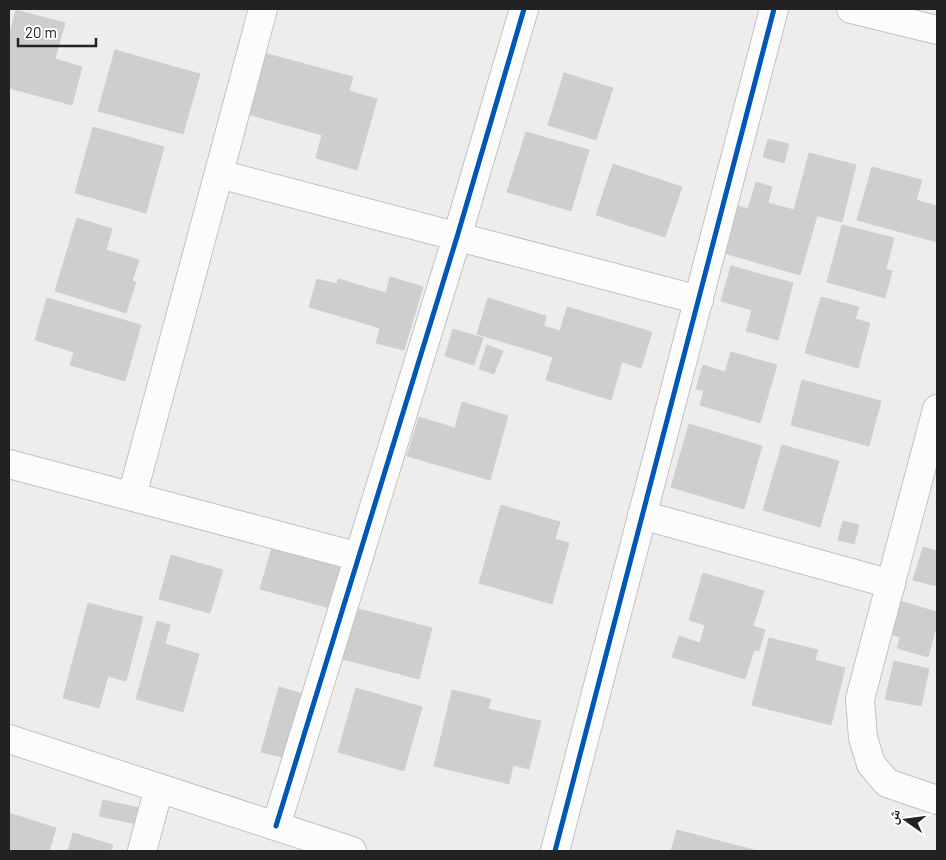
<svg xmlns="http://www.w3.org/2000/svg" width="946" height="860" viewBox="0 0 946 860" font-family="Barlow,'Noto Naskh Arabic',sans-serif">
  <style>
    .building { fill: #d0cecc; stroke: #d2cfcd }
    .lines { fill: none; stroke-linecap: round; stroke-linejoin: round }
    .minor-casing { stroke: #c3c2c1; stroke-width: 30 }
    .minor { stroke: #fdfcfc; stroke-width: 28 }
    .cycleway-casing { stroke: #fff; stroke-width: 8 }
    .cycleway { stroke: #0057b8; stroke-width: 5 }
  </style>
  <rect width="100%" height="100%" fill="#efedeb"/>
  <g class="building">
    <path d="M 16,10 L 65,23 L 55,59 L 82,67 L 72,105 L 9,88 L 9,36 Z"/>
    <path d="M 115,50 L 200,74 L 183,134 L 98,111 Z"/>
    <path d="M 264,53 L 353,77 L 349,91 L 377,99 L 357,170 L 316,158 L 322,135 L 247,114 Z"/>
    <path d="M 564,73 L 613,88 L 596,140 L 548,125 Z"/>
    <path d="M 93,127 L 164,147 L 146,213 L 75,193 Z"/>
    <path d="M 526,132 L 589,150 L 571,211 L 507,192 Z"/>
    <path d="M 768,139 L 789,144 L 784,163 L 763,157 Z"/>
    <path d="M 809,153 L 856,165 L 842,222 L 794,210 Z"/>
    <path d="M 613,164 L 682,187 L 665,237 L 596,215 Z"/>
    <path d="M 872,167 L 922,180 L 916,200 L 937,206 L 937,242 L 857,220 Z"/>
    <path d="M 756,182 L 772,187 L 768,203 L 817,216 L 800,275 L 717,251 L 731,204 L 748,209 Z"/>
    <path d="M 77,218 L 112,229 L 106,250 L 139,260 L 132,281 L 136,282 L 126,313 L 55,291 Z"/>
    <path d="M 842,225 L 894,238 L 886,269 L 892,271 L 885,298 L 827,282 Z"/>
    <path d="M 731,266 L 793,283 L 778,340 L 746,331 L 752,310 L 721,301 Z"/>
    <path d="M 390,277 L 423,287 L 404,350 L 376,343 L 380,328 L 309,307 L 317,279 L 337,284 L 338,279 L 386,293 Z"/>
    <path d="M 821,297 L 859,307 L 855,319 L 870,323 L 858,368 L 805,353 Z"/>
    <path d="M 47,298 L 141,325 L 125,381 L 70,365 L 74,352 L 35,340 Z"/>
    <path d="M 488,298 L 546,316 L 544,326 L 560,331 L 567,307 L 652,332 L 641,368 L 622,362 L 611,400 L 546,380 L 553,357 L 477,334 Z"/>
    <path d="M 453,329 L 483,338 L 474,365 L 445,356 Z"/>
    <path d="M 487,345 L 503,351 L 494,374 L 479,369 Z"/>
    <path d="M 731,352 L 777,365 L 760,423 L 700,405 L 704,391 L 696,389 L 703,365 L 725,372 Z"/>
    <path d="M 802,380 L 881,401 L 869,446 L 791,425 Z"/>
    <path d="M 462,402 L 508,416 L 490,480 L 407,456 L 419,417 L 455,428 Z"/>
    <path d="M 689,424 L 762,446 L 744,509 L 671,487 Z"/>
    <path d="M 782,445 L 839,461 L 820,527 L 763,510 Z"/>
    <path d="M 501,505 L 560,522 L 555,539 L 569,543 L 552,604 L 479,583 Z"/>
    <path d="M 843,521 L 859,525 L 854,544 L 838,540 Z"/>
    <path d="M 273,544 L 342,562 L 330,608 L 260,589 Z"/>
    <path d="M 923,547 L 937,551 L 937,581 L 936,586 L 913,580 Z"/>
    <path d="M 171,555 L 223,570 L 210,613 L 159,599 Z"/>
    <path d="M 703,573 L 764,591 L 753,626 L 765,630 L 759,651 L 754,650 L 745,679 L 672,657 L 679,636 L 700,643 L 705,625 L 689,620 Z"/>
    <path d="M 893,599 L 937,612 L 937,624 L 928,657 L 897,648 L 900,637 L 884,632 Z"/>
    <path d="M 88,603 L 143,617 L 126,681 L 108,676 L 99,708 L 63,698 Z"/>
    <path d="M 348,606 L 432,628 L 419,679 L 335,657 Z"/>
    <path d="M 157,621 L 170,625 L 165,644 L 199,654 L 183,712 L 136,699 Z"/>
    <path d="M 769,638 L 818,650 L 815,660 L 845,668 L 831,725 L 752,705 Z"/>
    <path d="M 894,661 L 929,669 L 921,706 L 885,699 Z"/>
    <path d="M 279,687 L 303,694 L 285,758 L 261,752 Z"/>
    <path d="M 356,688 L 422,707 L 404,771 L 338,752 Z"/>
    <path d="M 452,690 L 491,699 L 488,709 L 541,721 L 529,769 L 513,765 L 509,784 L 434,766 Z"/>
    <path d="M 103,800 L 139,808 L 136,824 L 99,816 Z"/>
    <path d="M 9,813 L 56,828 L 49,851 L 9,851 Z"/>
    <path d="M 677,830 L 754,850 L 753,851 L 671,851 Z"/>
    <path d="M 73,833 L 113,845 L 111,851 L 68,851 Z"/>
  </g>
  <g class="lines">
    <defs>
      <g id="minor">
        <path d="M 851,9 L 937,30"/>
        <path d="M 219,174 L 699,300"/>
        <path d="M 937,409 L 860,699 L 863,738 L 871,764 L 887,783 L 937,800"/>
        <path d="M 9,464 L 359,557"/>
        <path d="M 132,496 L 263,9"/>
        <path d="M 642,515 L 891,584"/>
        <path d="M 9,739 L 352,851"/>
        <path d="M 276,826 L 457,237 L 524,9"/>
        <path d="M 142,851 L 159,788"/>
        <path d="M 555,851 L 774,9"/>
      </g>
    </defs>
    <use href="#minor" class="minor-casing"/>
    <use href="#minor" class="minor"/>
    <defs>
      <g id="cycleway">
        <path d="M 276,826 L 457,237 L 524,9"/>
        <path d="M 555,851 L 774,9"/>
      </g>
    </defs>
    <use href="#cycleway" class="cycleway-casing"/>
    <use href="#cycleway" class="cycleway"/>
  </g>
  <rect width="946" height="860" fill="none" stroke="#222222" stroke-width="20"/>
  <g transform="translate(906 820) rotate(284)" stroke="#ffffff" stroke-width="4" paint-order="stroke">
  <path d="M0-4L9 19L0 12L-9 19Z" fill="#222222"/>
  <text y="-8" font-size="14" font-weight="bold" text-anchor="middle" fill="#222222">ش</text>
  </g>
  <path d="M18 38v8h78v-8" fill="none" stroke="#222222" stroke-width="2.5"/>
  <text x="25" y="38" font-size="15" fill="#222222" stroke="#ffffff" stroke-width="4" paint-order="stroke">20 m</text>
</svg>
